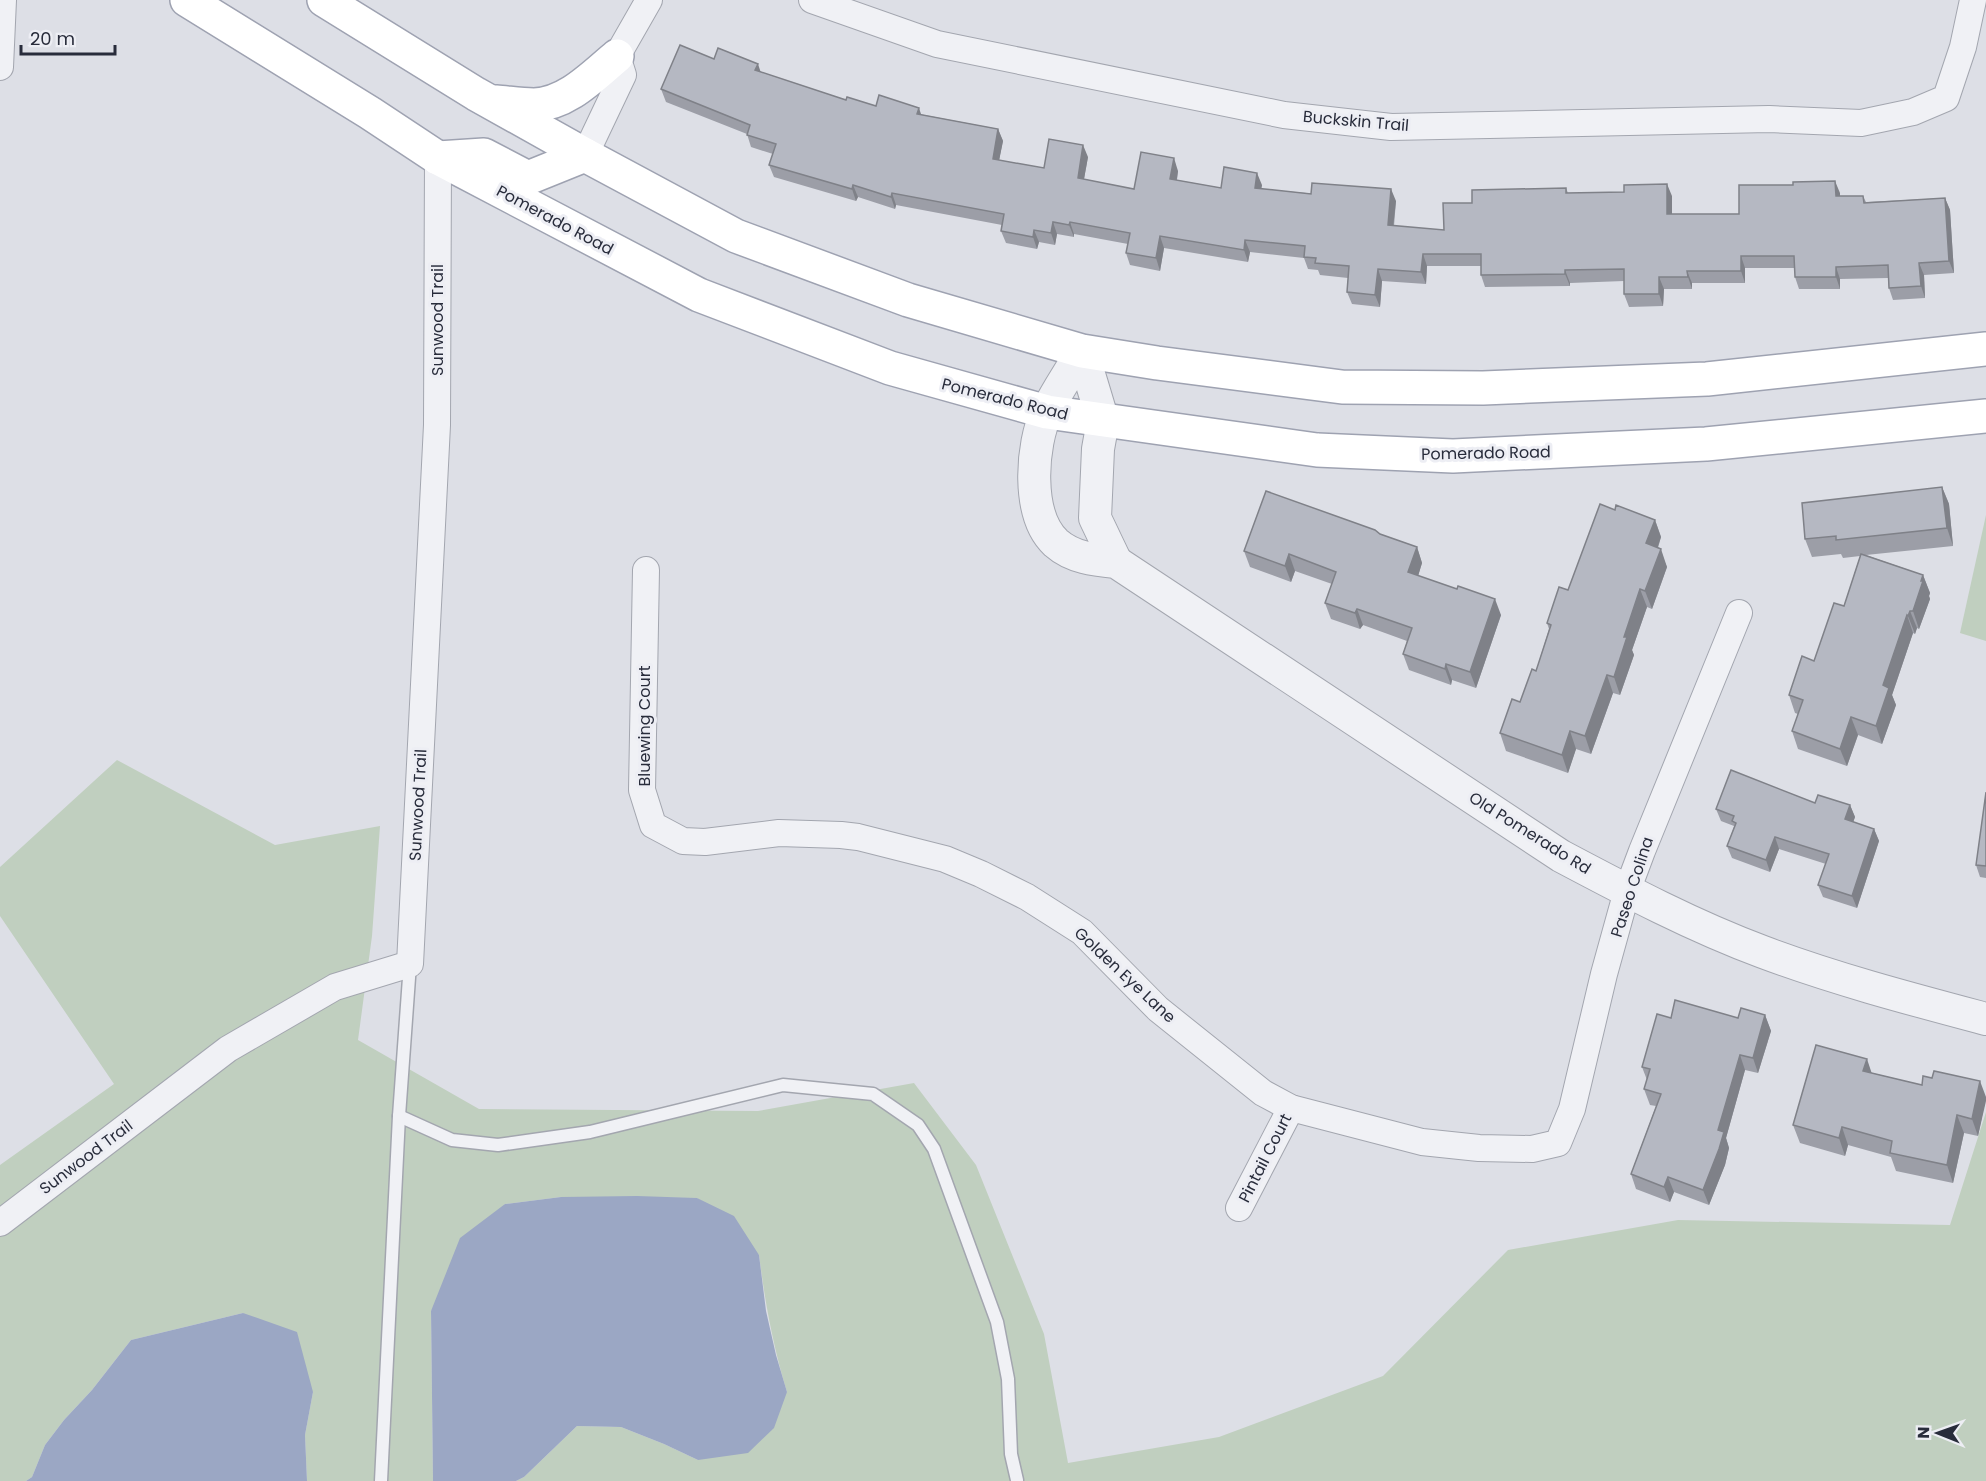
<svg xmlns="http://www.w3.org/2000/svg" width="1986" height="1481" viewBox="0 0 1986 1481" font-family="Poppins,sans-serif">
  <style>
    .green { fill: #c0cfbf }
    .water { fill: #9ba7c4 }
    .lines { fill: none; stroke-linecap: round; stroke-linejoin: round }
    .service-casing { stroke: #a3a6af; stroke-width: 15 }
    .minor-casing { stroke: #a3a6af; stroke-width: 28 }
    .tertiary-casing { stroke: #a3a6af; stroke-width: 34 }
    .primary-casing { stroke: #9ea2b1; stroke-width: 36 }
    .service { stroke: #f0f1f5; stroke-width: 12 }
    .minor { stroke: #f0f1f5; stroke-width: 26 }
    .tertiary { stroke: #f0f1f5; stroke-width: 32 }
    .primary { stroke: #fff; stroke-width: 33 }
    .wall { fill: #9c9ea7 }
    .shaded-wall { fill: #7f8188 }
    .building { fill: #b5b8c2; stroke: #7f8188; stroke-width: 1.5 }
    .labels { text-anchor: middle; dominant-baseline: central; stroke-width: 6; stroke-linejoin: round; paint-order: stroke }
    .street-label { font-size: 16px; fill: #282c3b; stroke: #edeef4 }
  </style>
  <rect width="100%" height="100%" fill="#dddfe6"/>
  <g class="green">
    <path d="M 1986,515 L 1986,641 L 1960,633 Z"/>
    <path d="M 117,760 L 275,845 L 380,826 L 372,936 L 358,1040 L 479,1109 L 758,1111 L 914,1083 L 976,1165 L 1044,1334 L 1068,1463 L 1219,1437 L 1383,1376 L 1508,1250 L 1678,1220 L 1950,1225 L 1986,1112 L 1986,1481 L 516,1481 L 524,1477 L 577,1426 L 621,1427 L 664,1444 L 698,1460 L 787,1392 C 773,1346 765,1302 759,1255 L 697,1198 L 561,1197 L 505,1204 L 431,1311 L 433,1481 L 307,1481 L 305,1435 L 313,1392 L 243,1313 L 131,1340 L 92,1390 L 64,1420 L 45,1445 L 32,1477 L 26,1481 L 0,1481 L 0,1165 L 114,1084 L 0,916 L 0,867 Z"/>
  </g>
  <g class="water">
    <path d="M 637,1196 L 697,1198 L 734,1216 L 759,1255 L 766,1311 L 776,1355 L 787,1392 L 774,1428 L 748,1453 L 698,1460 L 664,1444 L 621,1427 L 577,1426 L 524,1477 L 516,1481 L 433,1481 L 431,1311 L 460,1238 L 505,1204 L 561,1197 Z"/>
    <path d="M 243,1313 L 297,1332 L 313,1392 L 305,1435 L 307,1481 L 26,1481 L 32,1477 L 45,1445 L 64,1420 L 92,1390 L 131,1340 Z"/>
  </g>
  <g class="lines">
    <defs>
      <g id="service">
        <path d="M 399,1116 L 452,1140 L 498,1145 L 590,1132 L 783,1085 L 873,1094 L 918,1125 L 934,1149 L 997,1322 L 1008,1379 L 1011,1454 L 1017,1480"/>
        <path d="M 381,1481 L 399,1116 L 410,964"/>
      </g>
      <g id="minor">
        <path d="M 812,0 L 937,44 L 1284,115 L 1391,127 L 1769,119 L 1861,123 L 1913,112 L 1946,98 L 1963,47 L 1973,0"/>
        <path d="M 0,67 L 3,0"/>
        <path d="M 585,155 L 623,75 L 617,56 L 649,0"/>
        <path d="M 646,570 L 642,790 L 653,825 L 683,841 L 705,842 L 779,833 L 841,835 L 858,837 L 945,859 L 981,874 L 1027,897 L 1082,932 L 1158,1009 L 1263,1093 L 1291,1108 L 1422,1142 L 1479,1148 L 1532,1149 L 1558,1143 L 1572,1109 L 1604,974 L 1627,891 L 1642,851 L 1739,613"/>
        <path d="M 1239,1208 L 1291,1108"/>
        <path d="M 0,1223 L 228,1049 L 335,987 L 410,964 L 437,425 L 438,158"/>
      </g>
      <g id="tertiary">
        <path d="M 1082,351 C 1071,371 1057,390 1047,411 C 1031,445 1026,515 1056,543 C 1073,558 1095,560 1116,562 L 1561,856 C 1627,891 1693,926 1763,952 C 1835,979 1911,999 1986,1019"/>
        <path d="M 1082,351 L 1103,421 L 1098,449 L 1095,518 L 1116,562"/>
      </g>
      <g id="primary">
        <path d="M 187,0 L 370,113 L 438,158 L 699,295 L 890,368 L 1047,412 L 1317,450 L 1453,456 L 1706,444 L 1986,416"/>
        <path d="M 324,0 L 476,94 L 585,155 L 736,236 L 908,300 L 1082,351 L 1157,363 L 1342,387 L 1483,388 L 1707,379 L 1986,349"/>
        <path d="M 496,102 C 509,103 521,105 534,105 C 567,104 593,76 617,56"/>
        <path d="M 438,158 L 484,155 L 528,178 L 585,155"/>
      </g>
    </defs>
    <use href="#service" class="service-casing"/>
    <use href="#minor" class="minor-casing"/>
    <use href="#tertiary" class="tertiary-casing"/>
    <use href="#primary" class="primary-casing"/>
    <use href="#service" class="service"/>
    <use href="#minor" class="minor"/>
    <use href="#tertiary" class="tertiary"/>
    <use href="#primary" class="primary"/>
  </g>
  <g class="wall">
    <path d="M 714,59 L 761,72 L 846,100 L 998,129 L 1003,141 L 999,160 L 1044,168 L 1088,157 L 1084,179 L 1134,189 L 1178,171 L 1177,180 L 1221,188 L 1262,185 L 1261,189 L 1396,201 L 1394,226 L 1444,230 L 1472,203 L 1566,188 L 1568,193 L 1672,196 L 1672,214 L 1739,214 L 1840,193 L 1840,196 L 1863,196 L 1866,202 L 1945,198 L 1950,210 L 1954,273 L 1924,275 L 1925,298 L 1893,300 L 1889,288 L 1888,278 L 1840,279 L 1840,289 L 1799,289 L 1795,277 L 1795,268 L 1745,268 L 1745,283 L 1692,283 L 1692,289 L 1664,289 L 1663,306 L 1629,307 L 1624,294 L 1624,281 L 1570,283 L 1570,286 L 1485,287 L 1481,275 L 1481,266 L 1427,266 L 1426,284 L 1382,281 L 1380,307 L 1352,304 L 1347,292 L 1348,278 L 1320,275 L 1318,270 L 1308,269 L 1304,258 L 1250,252 L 1248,262 L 1164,248 L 1160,271 L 1130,265 L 1126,253 L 1128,244 L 1074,234 L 1074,237 L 1057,234 L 1055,245 L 1039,242 L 1037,249 L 1006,243 L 1001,231 L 1002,225 L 896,205 L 895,209 L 858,197 L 856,201 L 774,177 L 769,165 L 773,154 L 751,147 L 747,134 L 666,102 L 661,89 Z"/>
    <path d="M 1942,487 L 1949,504 L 1953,546 L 1866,555 L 1923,575 L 1930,593 L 1929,596 L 1930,599 L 1919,629 L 1917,628 L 1915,634 L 1913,633 L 1892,695 L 1896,705 L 1882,744 L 1858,735 L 1847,766 L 1798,749 L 1792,731 L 1798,714 L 1795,713 L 1789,695 L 1814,661 L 1844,606 L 1860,556 L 1843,558 L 1841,554 L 1812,557 L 1805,539 Z"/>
    <path d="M 1615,510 L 1655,520 L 1661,537 L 1658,548 L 1667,567 L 1652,609 L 1647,607 L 1632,650 L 1634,655 L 1620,695 L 1613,693 L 1591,754 L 1576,749 L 1568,773 L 1506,751 L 1500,733 L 1520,702 L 1536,671 L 1549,629 L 1547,623 L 1568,590 Z"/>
    <path d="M 1380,534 L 1417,547 L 1422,563 L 1418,576 L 1501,615 L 1476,688 L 1452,680 L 1451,685 L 1409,670 L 1403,654 L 1407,641 L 1363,625 L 1360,629 L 1331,619 L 1325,603 L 1332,584 L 1295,571 L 1291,582 L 1250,567 L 1244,551 Z"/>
    <path d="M 1986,792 L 1986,878 L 1980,877 L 1976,865 Z"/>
    <path d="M 1815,803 L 1850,805 L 1855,817 L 1853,822 L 1874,829 L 1879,841 L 1857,908 L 1823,897 L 1818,885 L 1826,864 L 1779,849 L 1770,872 L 1732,858 L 1727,846 L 1734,827 L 1734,826 L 1721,821 L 1716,809 Z"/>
    <path d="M 1765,1015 L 1771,1031 L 1758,1073 L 1745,1070 L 1726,1138 L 1729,1148 L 1725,1165 L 1709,1205 L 1674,1192 L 1670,1202 L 1636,1189 L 1631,1174 L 1656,1106 L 1650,1105 L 1644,1089 L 1647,1080 L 1642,1067 L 1671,1018 L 1738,1018 Z"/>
    <path d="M 1872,1073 L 1922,1085 L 1986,1097 L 1978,1136 L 1964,1133 L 1953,1183 L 1896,1171 L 1891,1157 L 1848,1145 L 1845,1156 L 1800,1143 L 1793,1125 Z"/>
  </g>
  <g class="shaded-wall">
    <path d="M 758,64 L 762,76 L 755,70 Z"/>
    <path d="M 919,108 L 923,120 L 917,114 Z"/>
    <path d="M 998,129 L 1003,141 L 997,171 L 993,159 Z"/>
    <path d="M 1083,145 L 1088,157 L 1082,190 L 1078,178 Z"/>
    <path d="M 1174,158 L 1178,171 L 1175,191 L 1170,179 Z"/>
    <path d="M 1257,173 L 1262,185 L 1259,200 L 1255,188 Z"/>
    <path d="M 1835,181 L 1840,193 L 1840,208 L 1836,196 Z"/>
    <path d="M 1667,184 L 1672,196 L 1672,226 L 1667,214 Z"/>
    <path d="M 853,185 L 858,197 L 856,201 L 852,189 Z"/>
    <path d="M 1391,189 L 1396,201 L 1392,237 L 1388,225 Z"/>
    <path d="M 892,193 L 896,205 L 895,209 L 891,197 Z"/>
    <path d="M 1945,198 L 1950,210 L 1954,273 L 1949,261 Z"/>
    <path d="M 1053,222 L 1057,234 L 1055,245 L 1051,233 Z"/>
    <path d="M 1070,222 L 1074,234 L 1074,237 L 1069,225 Z"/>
    <path d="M 1034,230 L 1039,242 L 1037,249 L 1033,237 Z"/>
    <path d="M 1160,236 L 1164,248 L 1160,271 L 1156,258 Z"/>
    <path d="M 1245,240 L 1250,252 L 1248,262 L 1244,250 Z"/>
    <path d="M 1423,254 L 1427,266 L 1426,284 L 1421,272 Z"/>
    <path d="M 1741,256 L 1745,268 L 1745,283 L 1741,271 Z"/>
    <path d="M 1919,263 L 1924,275 L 1925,298 L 1921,286 Z"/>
    <path d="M 1836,267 L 1840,279 L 1840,289 L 1836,277 Z"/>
    <path d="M 1378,269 L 1382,281 L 1380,307 L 1375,295 Z"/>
    <path d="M 1565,270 L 1570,283 L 1570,286 L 1565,274 Z"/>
    <path d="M 1687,271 L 1692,283 L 1692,289 L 1688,277 Z"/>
    <path d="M 1659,277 L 1664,289 L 1663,306 L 1659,294 Z"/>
    <path d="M 1942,487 L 1949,504 L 1953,546 L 1947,528 Z"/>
    <path d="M 1655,520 L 1661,537 L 1653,561 L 1646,543 Z"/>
    <path d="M 1417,547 L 1422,563 L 1414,589 L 1408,572 Z"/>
    <path d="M 1661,549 L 1667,567 L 1652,609 L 1645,591 Z"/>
    <path d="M 1289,554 L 1295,571 L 1291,582 L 1285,566 Z"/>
    <path d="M 1923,575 L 1930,593 L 1929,596 L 1930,599 L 1919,629 L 1913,611 Z"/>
    <path d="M 1640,589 L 1647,607 L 1632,650 L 1634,655 L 1620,695 L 1614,677 L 1624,637 Z"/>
    <path d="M 1495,599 L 1501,615 L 1476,688 L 1470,672 Z"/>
    <path d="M 1357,609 L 1363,625 L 1360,629 L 1355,613 Z"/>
    <path d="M 1910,611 L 1917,628 L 1915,634 L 1908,616 Z"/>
    <path d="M 1907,615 L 1913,633 L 1892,695 L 1896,705 L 1882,744 L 1876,726 L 1883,685 Z"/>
    <path d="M 1446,664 L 1452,680 L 1451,685 L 1445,669 Z"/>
    <path d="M 1607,675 L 1613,693 L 1591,754 L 1585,736 Z"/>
    <path d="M 1851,717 L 1858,735 L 1847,766 L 1840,749 Z"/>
    <path d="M 1570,731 L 1576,749 L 1568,773 L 1562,755 Z"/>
    <path d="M 1850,805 L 1855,817 L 1850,831 L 1845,819 Z"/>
    <path d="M 1874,829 L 1879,841 L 1857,908 L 1852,896 Z"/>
    <path d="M 1775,837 L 1779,849 L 1770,872 L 1766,860 Z"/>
    <path d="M 1765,1015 L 1771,1031 L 1758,1073 L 1753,1058 Z"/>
    <path d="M 1740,1055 L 1745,1070 L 1726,1138 L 1729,1148 L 1725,1165 L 1709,1205 L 1703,1190 L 1718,1130 Z"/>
    <path d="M 1867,1059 L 1873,1077 L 1863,1071 Z"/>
    <path d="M 1980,1081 L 1986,1097 L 1986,1101 L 1978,1136 L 1972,1119 Z"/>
    <path d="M 1957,1115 L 1964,1133 L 1953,1183 L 1947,1165 Z"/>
    <path d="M 1842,1127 L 1848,1145 L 1845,1156 L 1839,1138 Z"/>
    <path d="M 1668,1177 L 1674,1192 L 1670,1202 L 1664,1187 Z"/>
  </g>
  <g class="building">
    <path d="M 680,45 L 714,59 L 718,48 L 758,64 L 755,70 L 846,100 L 847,97 L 876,106 L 879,95 L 919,108 L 917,114 L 998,129 L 993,159 L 1044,168 L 1049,139 L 1083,145 L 1078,178 L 1134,189 L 1141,152 L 1174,158 L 1170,179 L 1221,188 L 1224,167 L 1257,173 L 1255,188 L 1311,194 L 1312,183 L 1391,189 L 1388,225 L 1444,230 L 1443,203 L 1472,203 L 1472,190 L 1566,188 L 1566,193 L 1624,192 L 1624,185 L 1667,184 L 1667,214 L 1739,214 L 1739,185 L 1793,185 L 1793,182 L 1835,181 L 1836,196 L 1863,196 L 1864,203 L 1945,198 L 1949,261 L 1919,263 L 1921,286 L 1889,288 L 1888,265 L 1836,267 L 1836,277 L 1795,277 L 1794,256 L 1741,256 L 1741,271 L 1687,271 L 1688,277 L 1659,277 L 1659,294 L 1624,294 L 1624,269 L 1565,270 L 1565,274 L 1481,275 L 1481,254 L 1423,254 L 1421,272 L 1378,269 L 1375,295 L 1347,292 L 1349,266 L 1315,263 L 1316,258 L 1304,257 L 1305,246 L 1245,240 L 1244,250 L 1160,236 L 1156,258 L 1126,253 L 1130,233 L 1070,222 L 1069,225 L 1053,222 L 1051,233 L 1034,230 L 1033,237 L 1001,231 L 1004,214 L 892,193 L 891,197 L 853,185 L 852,189 L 769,165 L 776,144 L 747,135 L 750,125 L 661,89 Z"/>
    <path d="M 1942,487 L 1947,528 L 1836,540 L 1836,536 L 1805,539 L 1802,503 Z"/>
    <path d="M 1266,491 L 1375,530 L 1380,534 L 1417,547 L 1408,572 L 1457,589 L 1458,586 L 1495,599 L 1470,672 L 1446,664 L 1445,669 L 1403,654 L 1412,628 L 1357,609 L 1355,613 L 1325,603 L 1336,572 L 1289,554 L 1285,566 L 1244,551 Z"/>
    <path d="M 1600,504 L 1615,510 L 1616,505 L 1655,520 L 1646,543 L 1661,549 L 1645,591 L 1640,589 L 1624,637 L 1627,637 L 1614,677 L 1607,675 L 1585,736 L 1570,731 L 1562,755 L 1500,733 L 1512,699 L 1520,702 L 1532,669 L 1536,671 L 1551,625 L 1547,623 L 1559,587 L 1568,590 Z"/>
    <path d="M 1861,554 L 1923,575 L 1921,581 L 1923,581 L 1913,611 L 1910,611 L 1908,616 L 1907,615 L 1883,685 L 1889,688 L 1876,726 L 1851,717 L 1840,749 L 1792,731 L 1803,700 L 1789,695 L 1802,656 L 1814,661 L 1834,603 L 1844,606 Z"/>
    <path d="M 1731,770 L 1815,803 L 1818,795 L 1850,805 L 1845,819 L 1874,829 L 1852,896 L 1818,885 L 1829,854 L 1775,837 L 1766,860 L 1727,846 L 1736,823 L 1732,821 L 1734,816 L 1716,809 Z"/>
    <path d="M 1986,792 L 1986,866 L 1976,865 Z"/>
    <path d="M 1675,1000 L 1738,1018 L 1741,1008 L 1765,1015 L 1753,1058 L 1740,1055 L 1718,1130 L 1724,1132 L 1719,1149 L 1703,1190 L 1668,1177 L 1664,1187 L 1631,1174 L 1661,1094 L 1644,1089 L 1650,1069 L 1642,1067 L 1657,1014 L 1671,1018 Z"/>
    <path d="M 1816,1045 L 1867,1059 L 1863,1071 L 1922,1085 L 1923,1076 L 1932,1078 L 1934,1071 L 1980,1081 L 1972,1119 L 1957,1115 L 1947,1165 L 1890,1153 L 1892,1141 L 1842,1127 L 1839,1138 L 1793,1125 Z"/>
  </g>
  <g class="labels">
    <g class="street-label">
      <text transform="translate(1356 121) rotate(5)">Buckskin Trail</text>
      <text transform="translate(555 220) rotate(28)">Pomerado Road</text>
      <text transform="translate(437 320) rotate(-90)">Sunwood Trail</text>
      <text transform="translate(1005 399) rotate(14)">Pomerado Road</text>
      <text transform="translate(1486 453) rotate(-1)">Pomerado Road</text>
      <text transform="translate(644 726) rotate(-90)">Bluewing Court</text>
      <text transform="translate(418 805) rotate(-87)">Sunwood Trail</text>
      <text transform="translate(1530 833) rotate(32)">Old Pomerado Rd</text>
      <text transform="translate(1632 887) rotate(-72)">Paseo Colina</text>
      <text transform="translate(1125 975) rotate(43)">Golden Eye Lane</text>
      <text transform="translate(86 1157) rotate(-37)">Sunwood Trail</text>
      <text transform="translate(1265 1158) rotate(-63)">Pintail Court</text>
    </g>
  </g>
  <g transform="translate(1938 1433) rotate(271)" stroke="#edeef4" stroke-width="4.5" paint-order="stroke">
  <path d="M0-4.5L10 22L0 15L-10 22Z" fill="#282c3b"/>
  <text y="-9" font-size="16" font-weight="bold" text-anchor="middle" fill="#282c3b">N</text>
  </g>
  <path d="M21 45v9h94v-9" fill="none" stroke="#282c3b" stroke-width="3"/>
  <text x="30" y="45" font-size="18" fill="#282c3b" stroke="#edeef4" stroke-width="4.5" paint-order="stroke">20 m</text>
</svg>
